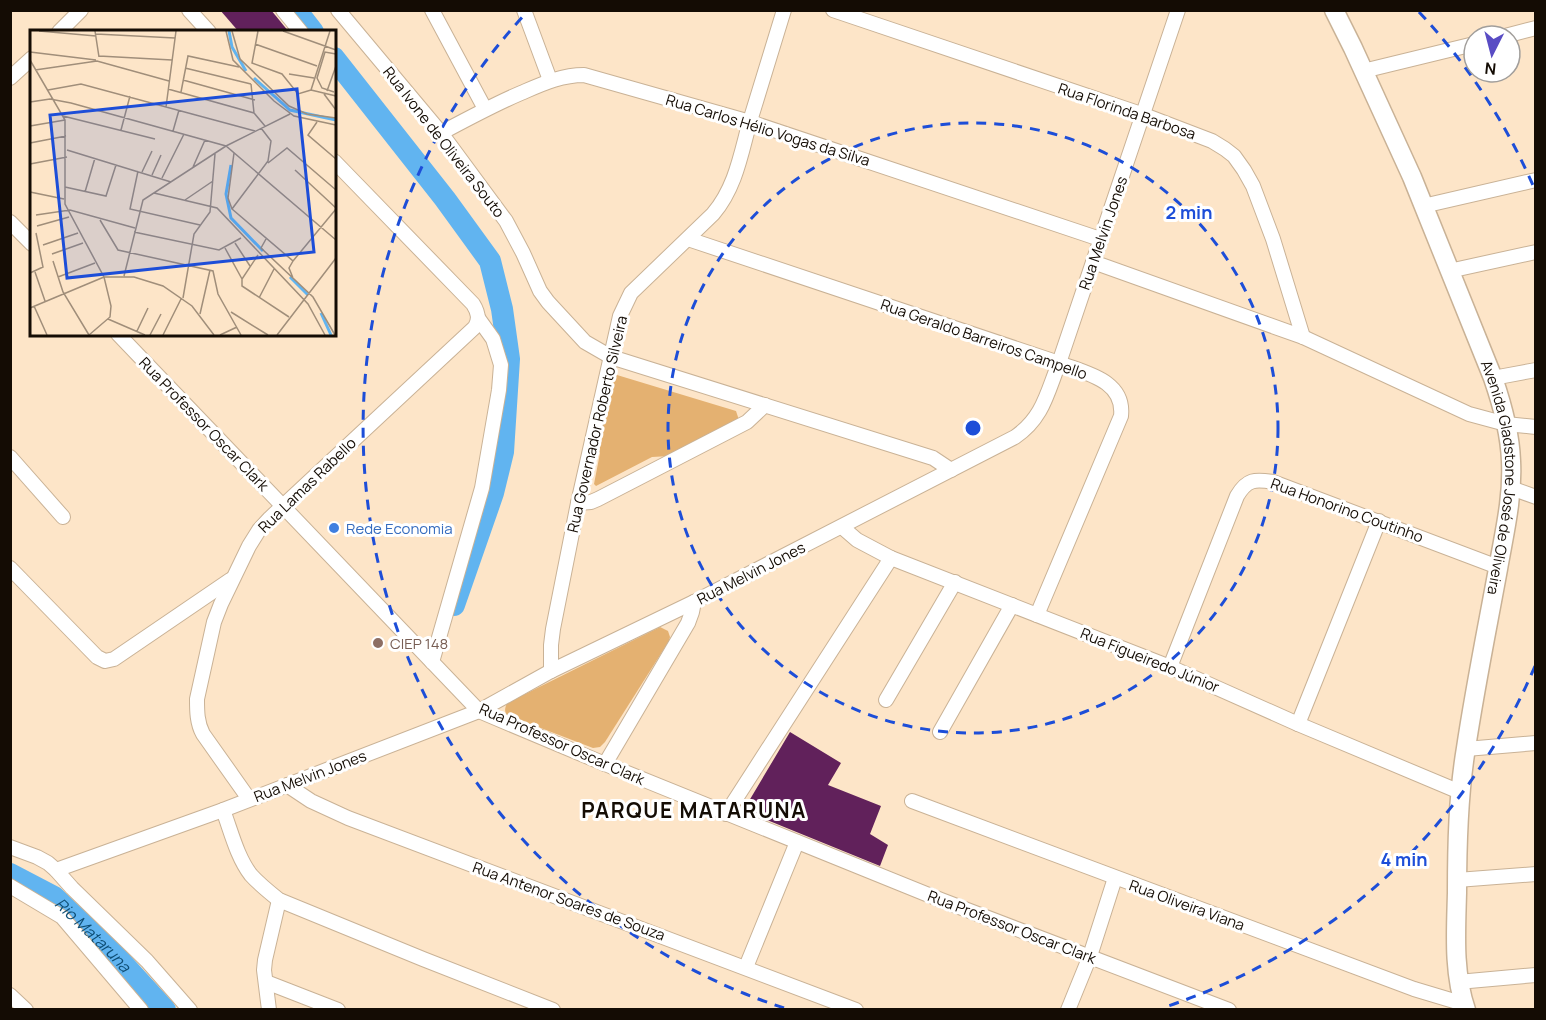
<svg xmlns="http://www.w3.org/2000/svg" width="1546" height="1020" viewBox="0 0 1546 1020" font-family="Manrope,sans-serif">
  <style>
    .green { fill: #e4b171 }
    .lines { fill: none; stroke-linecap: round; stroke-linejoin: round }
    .river { stroke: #61b4f0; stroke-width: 22 }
    .building { fill: #61215b }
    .minor-casing { stroke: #c9b296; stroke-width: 16 }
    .secondary-casing { stroke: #c9b296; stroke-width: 21 }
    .minor { stroke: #fff; stroke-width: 14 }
    .secondary { stroke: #fff; stroke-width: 18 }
    .ring { fill: none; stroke: #1d4ed8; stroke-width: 3; stroke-dasharray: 10 8 }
    .shop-dot { fill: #3f7fe0; stroke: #fff; stroke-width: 2 }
    .education-dot { fill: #8d6e63; stroke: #fff; stroke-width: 2 }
    .labels { text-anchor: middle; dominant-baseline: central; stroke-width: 6; stroke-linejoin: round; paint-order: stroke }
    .street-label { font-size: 15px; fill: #140c04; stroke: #fff }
    .shop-label { font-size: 15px; fill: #366cbe; stroke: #fff; text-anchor: start }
    .education-label { font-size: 15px; fill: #785e54; stroke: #fff; text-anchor: start }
    .water-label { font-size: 16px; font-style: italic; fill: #0e4e75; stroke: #fff }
    .district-label { font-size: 21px; font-weight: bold; letter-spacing: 1.5px; fill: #140c04; stroke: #fff }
    .inset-river { fill: none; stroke: #61b4f0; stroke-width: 3 }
    .inset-road { fill: none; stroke: #a08e7a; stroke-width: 1.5 }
    .view { fill: #1d4ed8; fill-opacity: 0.15; stroke: #1d4ed8; stroke-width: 3 }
    .inset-edge { fill: none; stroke: #140c04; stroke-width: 3 }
    .centre { fill: #1d4ed8; stroke: #fff; stroke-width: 3 }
    .ring-label { font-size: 18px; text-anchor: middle; font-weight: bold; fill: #1d4ed8; stroke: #fff; stroke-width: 6; stroke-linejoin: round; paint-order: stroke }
  </style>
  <rect width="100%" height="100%" fill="#fde5c8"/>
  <g class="green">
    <path d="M 617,375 L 736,411 L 739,420 L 670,456 L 652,457 L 596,486 L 594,484 L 600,453 L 596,444 L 613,376 Z"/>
    <path d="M 660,627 L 668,631 L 670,637 L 669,641 L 605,742 L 600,747 L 593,748 L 507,715 C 504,711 505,708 507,703 Z"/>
  </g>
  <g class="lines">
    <g class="river">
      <path d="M 296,10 L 313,32"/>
      <path d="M 334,58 L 445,199 L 490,261 L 502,309 L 509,359 L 503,452 L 493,493 L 454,605"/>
      <path id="s1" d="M 10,874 L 54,897 L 113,953 L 165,1010"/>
    </g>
  </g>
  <g class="building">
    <path d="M 220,10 L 271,10 L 289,32 L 239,32 Z"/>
    <path d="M 790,732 L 841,763 L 828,785 L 881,806 L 870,834 L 888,845 L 880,866 L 767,820 L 746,806 Z"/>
  </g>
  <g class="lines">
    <defs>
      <g id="minor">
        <path d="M 189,10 L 209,32"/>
        <path d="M 283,10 L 301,32"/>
        <path d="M 338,10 L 441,133 L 506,221 L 523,253 L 540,291 L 548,302 L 585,342 L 611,357 L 933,458 L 951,470"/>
        <path d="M 432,10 L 485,109"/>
        <path d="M 524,10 L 550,80"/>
        <path d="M 833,10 L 1144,115 L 1212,141 L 1225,149 L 1234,156 L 1244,170 L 1253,186 L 1273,239 L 1303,337"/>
        <path d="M 59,32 L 81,10"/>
        <path d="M 1505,36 L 1536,28"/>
        <path d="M 1363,71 L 1474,44"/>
        <path d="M 10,78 L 32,58"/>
        <path d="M 441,133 C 467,119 493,105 521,93 C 542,84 561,75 584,75 L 750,122 L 1100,239"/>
        <path d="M 1423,206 L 1536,180"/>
        <path d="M 10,222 L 32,244"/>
        <path d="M 688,239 L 1059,363 C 1085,373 1125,380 1121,416 L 1037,615"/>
        <path d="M 1093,262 L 1303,337 L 1469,414 L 1506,424 L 1536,427"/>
        <path d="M 1449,271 L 1536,252"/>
        <path d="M 118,334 L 479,711 L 605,764 L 941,900 L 1229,1010"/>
        <path d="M 1493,378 L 1536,370"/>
        <path d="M 10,457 L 63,517"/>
        <path d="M 1511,488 L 1536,497"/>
        <path d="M 578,503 L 591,502 L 598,499 L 747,422 L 765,405"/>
        <path d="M 842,527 L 857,540 L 891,558 L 1170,667 L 1298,724 L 1460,792"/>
        <path d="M 10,568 L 97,657 L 105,661 L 114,659 L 230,580"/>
        <path d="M 432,662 L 482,488 L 499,390 L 501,365 L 493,339 L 478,318"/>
        <path d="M 1170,667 L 1237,496 C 1247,479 1255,479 1273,482 L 1498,567"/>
        <path d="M 551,671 L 551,645 L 553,629 L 578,503 L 620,316 L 631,293 L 713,214 C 736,187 741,153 750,121 C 761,84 773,47 784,10"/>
        <path d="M 886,700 L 955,582"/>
        <path d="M 1298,724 L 1379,521"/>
        <path d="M 940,732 L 1012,605"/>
        <path d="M 1466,749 L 1536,743"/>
        <path d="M 605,764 L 688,623 L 692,612 L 694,602"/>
        <path d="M 287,785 L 311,801 L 348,818 L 856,1010"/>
        <path d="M 249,799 L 203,734 C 197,723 197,711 197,699 L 214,622 L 221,604 L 249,546 L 259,530 L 270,518 L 475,327 C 480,319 478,312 473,304 L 334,161"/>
        <path d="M 912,801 L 1414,989 L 1464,1004"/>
        <path d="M 223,810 C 231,831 237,857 251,875 C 259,884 269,892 279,900 L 423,959 L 553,1010"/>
        <path d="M 726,814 L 891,558"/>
        <path d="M 10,847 L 37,857 L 48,863 L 56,870 L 72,888 L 147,961 L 190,1010"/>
        <path d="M 56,870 L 223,810 L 479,711 L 551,671 L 694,602 L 1015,437 C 1043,418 1047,393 1059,363 L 1178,10"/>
        <path d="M 1457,880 L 1536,874"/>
        <path d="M 10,886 L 62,917 L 141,1010"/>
        <path d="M 746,967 L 797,842"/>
        <path d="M 266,982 L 338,1010"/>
        <path d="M 1458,982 L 1536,975"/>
        <path d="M 10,995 L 26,1010"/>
        <path d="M 269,1010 L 264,970 L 265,960 L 279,900"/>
        <path d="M 1068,1010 L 1090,956 L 1115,878"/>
      </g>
      <g id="secondary">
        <path id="s2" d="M 1334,10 L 1353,48 L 1412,177 L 1493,378 C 1502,404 1510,433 1511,461 C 1513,498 1504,534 1498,569 C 1487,629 1475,688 1466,748 C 1458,796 1457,845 1457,893 C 1456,932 1453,972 1466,1010"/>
      </g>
    </defs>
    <use href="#minor" class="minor-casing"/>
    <use href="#secondary" class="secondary-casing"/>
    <use href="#minor" class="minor"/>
    <use href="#secondary" class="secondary"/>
  </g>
  <g class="ring">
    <circle cx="973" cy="428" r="305"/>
    <path d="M1535 666A610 610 0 0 1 1162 1008M784 1008A610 610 0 0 1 527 12M1419 12A610 610 0 0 1 1535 190"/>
  </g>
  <circle class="shop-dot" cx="334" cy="528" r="6"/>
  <circle class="education-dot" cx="378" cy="643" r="6"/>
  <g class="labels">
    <g class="street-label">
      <text transform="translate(1127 111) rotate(19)">Rua Florinda Barbosa</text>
      <text transform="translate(768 130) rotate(17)">Rua Carlos Hélio Vogas da Silva</text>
      <text transform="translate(444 142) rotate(52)">Rua Ivone de Oliveira Souto</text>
      <text transform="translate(1103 233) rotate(-71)">Rua Melvin Jones</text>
      <text transform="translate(984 339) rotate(19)">Rua Geraldo Barreiros Campello</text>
      <text transform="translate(204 424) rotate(46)">Rua Professor Oscar Clark</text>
      <text transform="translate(597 424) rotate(-77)">Rua Governador Roberto Silveira</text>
      <text stroke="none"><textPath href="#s2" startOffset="502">Avenida Gladstone José de Oliveira</textPath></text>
      <text transform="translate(307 485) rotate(-44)">Rua Lamas Rabello</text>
      <text transform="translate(1347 510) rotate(20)">Rua Honorino Coutinho</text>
      <text transform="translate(751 573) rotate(-27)">Rua Melvin Jones</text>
      <text transform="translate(1150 660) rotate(22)">Rua Figueiredo Júnior</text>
      <text transform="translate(562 744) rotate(24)">Rua Professor Oscar Clark</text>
      <text transform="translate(310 776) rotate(-21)">Rua Melvin Jones</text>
      <text transform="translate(569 901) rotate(20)">Rua Antenor Soares de Souza</text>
      <text transform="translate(1187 905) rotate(20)">Rua Oliveira Viana</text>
      <text transform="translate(1012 927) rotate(21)">Rua Professor Oscar Clark</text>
    </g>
    <g class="shop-label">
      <text x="346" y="528">Rede Economia</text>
    </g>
    <g class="education-label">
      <text x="390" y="643">CIEP 148</text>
    </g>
    <g class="water-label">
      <text stroke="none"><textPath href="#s1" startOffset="104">Rio Mataruna</textPath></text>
    </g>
    <g class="district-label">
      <text x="694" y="810">PARQUE MATARUNA</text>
    </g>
  </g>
  <g transform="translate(30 30)">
    <rect width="306" height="306" fill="#fde5c8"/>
    <path class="inset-river" d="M 199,1 L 202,17 L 216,41M 224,48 L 260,80 L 306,90M 201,135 L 196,164 L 201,188 L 233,221M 260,247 L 278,265M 291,283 L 301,305"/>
    <path class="inset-road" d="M 9,1 L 66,6M 65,1 L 69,27M 196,1 L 203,30 L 244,71 L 264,86 L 306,95M 202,1 L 210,29 L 259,76 L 277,84 L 306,88M 228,1 L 222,33 L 252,44 L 268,64 L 281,60M 253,1 L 306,20M 66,4 L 145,8M 225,14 L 287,36M 0,22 L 66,30M 69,26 L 142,30M 0,30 L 35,90 L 35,174 L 74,247 L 81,276 L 80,287 L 59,305M 155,38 L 221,54M 5,40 L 67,31 L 139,51M 259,44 L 284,48M 153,50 L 225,70M 221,54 L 224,83M 138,59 L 224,83 L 235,96M 18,60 L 51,54 L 225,101M 281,60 L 300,1M 281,60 L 306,66M 297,61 L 306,36M 151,62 L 158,26 L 209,37M 304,62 L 292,58 L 287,48 L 295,22 L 306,24M 294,64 L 306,80M 0,72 L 20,69 L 41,73 L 196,116 L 306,210M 136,77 L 146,1M 33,86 L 125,109M 287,92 L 278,105 L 306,129M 0,96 L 35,90M 231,98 L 241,111 L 238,131 L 202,179 L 263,231 L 259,238 L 263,248M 91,100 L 100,66M 143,101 L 149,80M 0,113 L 36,106M 37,120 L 141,152M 238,133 L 257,118 L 306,160M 0,134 L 37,127M 163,137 L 175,110M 265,140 L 306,178M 108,141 L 100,179 L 170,195M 112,142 L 122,121M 122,145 L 131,125M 132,148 L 154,104M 35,157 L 76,166 L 86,135M 0,162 L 34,169M 55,162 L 65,128M 124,163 L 187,178 L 278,274 L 295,305M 155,170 L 183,151M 202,179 L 198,168 L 204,123M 6,185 L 40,180 L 105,198M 70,190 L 88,220 L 183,241 L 188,264 L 211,305M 7,196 L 39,187M 104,202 L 189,220 L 211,208M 236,209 L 231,218 L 283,267 L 305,305M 205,213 L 220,236M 13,215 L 48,203M 195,218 L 212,249M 22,224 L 53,213M 228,225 L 212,249 L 212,256 L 259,287M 23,231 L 33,262 L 59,305M 263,231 L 306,179M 5,242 L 15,271M 0,243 L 13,237 L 6,203M 94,246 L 113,170 L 196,116 L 260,84M 28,247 L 65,233M 74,247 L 104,247 L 133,256 L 162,276 L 184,305M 153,268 L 164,204 L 180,182 L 185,124M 229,268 L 244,239M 4,276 L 17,305M 0,278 L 74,247M 201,282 L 238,305M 170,284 L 180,240M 78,289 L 115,305M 107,301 L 118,278M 120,305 L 131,284M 133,305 L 151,269M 190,305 L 207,297M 247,305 L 306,228"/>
    <path class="view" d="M 267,59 L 284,222 L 37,248 L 20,85 Z"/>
    <rect width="306" height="306" class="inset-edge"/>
  </g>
  <circle cx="973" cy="428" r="9" class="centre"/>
  <g class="ring-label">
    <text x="1189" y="219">2 min</text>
    <text x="1404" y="866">4 min</text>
  </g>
  <rect width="1546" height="1020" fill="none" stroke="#140c04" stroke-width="24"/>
  <g transform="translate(1492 54) rotate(186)"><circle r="28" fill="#ffffff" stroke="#a19e9b" stroke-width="1.5"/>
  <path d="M0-4.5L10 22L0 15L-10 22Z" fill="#594cc4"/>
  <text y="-9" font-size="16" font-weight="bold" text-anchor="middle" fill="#140c04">N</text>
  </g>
</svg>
